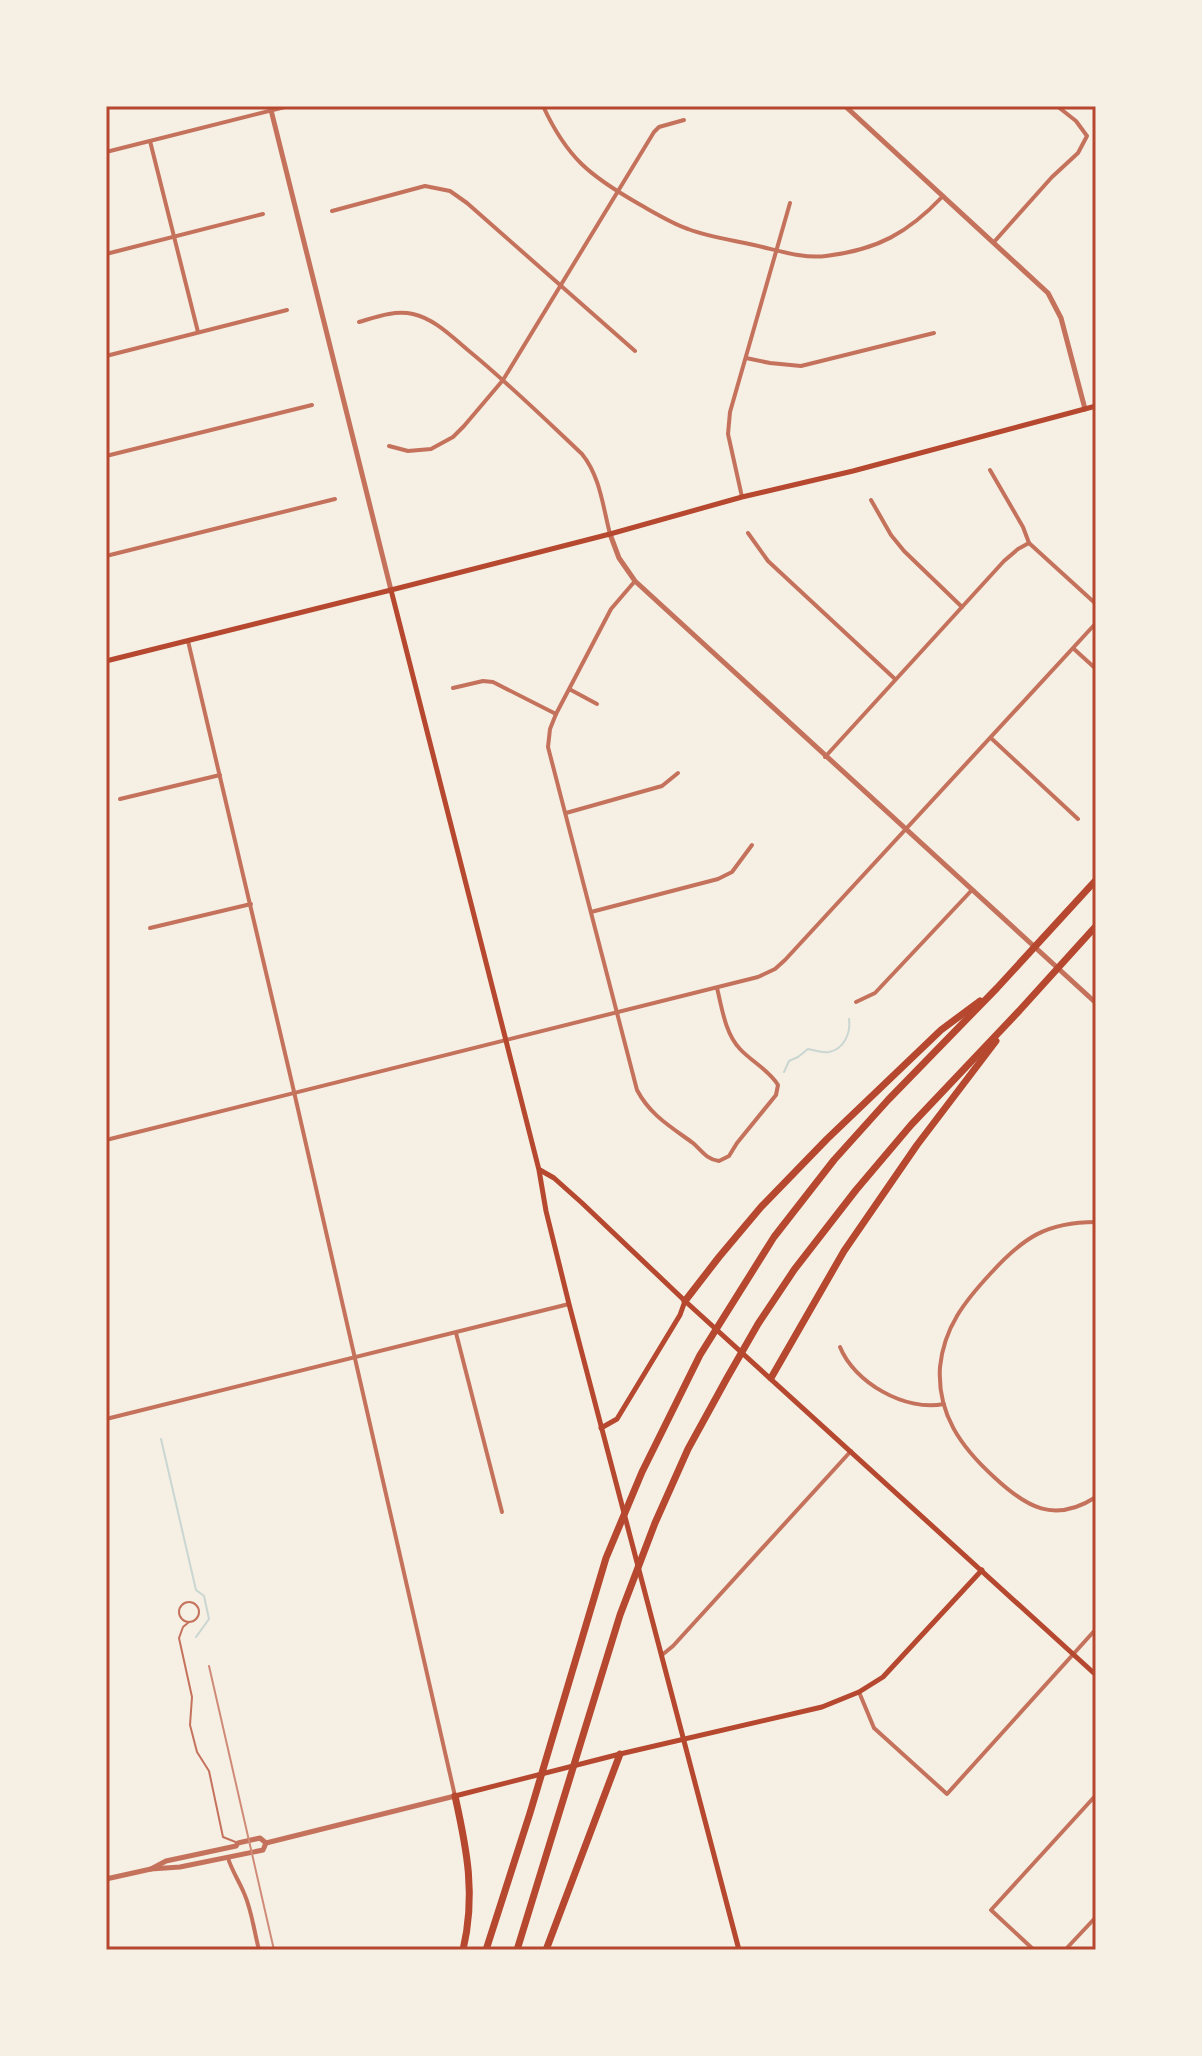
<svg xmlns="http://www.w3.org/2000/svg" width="1202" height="2056" viewBox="0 0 1202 2056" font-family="Signika,sans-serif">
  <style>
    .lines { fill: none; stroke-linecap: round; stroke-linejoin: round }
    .stream { stroke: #c9d6d2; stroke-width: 2 }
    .service { stroke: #c5725c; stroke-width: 2 }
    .minor { stroke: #c5725c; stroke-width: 4 }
    .tertiary { stroke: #c5725c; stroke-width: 5 }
    .secondary { stroke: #b5482f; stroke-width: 5 }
    .motorway { stroke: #b5482f; stroke-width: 7 }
    .rail { stroke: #cf8b77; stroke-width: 2 }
    .neatline { fill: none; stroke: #b5482f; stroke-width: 3 }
  </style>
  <rect width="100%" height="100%" fill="#f6efe4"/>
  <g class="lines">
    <g class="stream">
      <path d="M 784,1072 L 789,1061 L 798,1057 L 808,1049 C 814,1050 822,1053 829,1052 C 844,1049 851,1033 849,1019"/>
      <path d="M 161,1439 L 196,1590 L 204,1596 L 209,1619 L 196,1637"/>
    </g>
    <g class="service">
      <circle cx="189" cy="1612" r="10"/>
      <path d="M 189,1622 L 183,1627 L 179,1638 L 192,1697 L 190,1725 L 197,1752 L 209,1771 L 223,1837 L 238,1843"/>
    </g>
    <g class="minor">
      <path d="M 543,106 C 567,158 590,176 639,204 C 655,213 671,223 688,229 C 709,237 732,240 754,245 C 777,250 802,259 826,256 C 877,250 908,233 943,196"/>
      <path d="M 150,141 L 198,332"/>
      <path d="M 106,152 L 289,106"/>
      <path d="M 332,211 L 425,186 L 450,191 L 467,203 L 635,351"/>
      <path d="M 994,242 L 1052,177 L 1078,153 L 1087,136 L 1076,121 L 1057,106"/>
      <path d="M 106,254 L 263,214"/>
      <path d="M 359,322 C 376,317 394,310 413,314 C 435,319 452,337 469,351 C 508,383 545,419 582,454 C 600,476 603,507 610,534"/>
      <path d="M 106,356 L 287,310"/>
      <path d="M 746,358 L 770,363 L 801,366 L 934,333"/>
      <path d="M 389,446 L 408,451 L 431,449 L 453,437 L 464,426 L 503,380 L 654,132 L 659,127 L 684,120"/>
      <path d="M 106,456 L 312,405"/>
      <path d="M 990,470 L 1023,527 L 1029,543 L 1096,604"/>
      <path d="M 742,497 L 728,434 L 730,412 L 790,203"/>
      <path d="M 871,500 L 891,535 L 904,551 L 962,607"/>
      <path d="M 748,533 L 768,561 L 895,679"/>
      <path d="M 106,556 L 335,499"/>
      <path d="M 635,581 L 611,609 L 556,714 L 550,729 L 548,747 L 637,1090 C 650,1115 671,1127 693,1143 C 702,1151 706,1159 719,1161 L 729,1156 L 737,1143 L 776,1095 L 778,1085 C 769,1070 752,1062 740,1049 C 725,1033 722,1008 717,988"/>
      <path d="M 188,641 L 292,1083 L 455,1796"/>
      <path d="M 1074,649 L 1096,669"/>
      <path d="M 453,688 L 483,681 L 493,682 L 556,714"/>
      <path d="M 571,690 L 597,704"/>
      <path d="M 992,739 L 1078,819"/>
      <path d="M 825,757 L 1004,561 L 1018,549 L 1029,543"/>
      <path d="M 120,799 L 220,775"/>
      <path d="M 566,813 L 662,786 L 678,773"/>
      <path d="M 591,912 L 718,879 L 732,872 L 752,845"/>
      <path d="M 150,928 L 251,904"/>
      <path d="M 856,1002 L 875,993 L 971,891"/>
      <path d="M 106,1140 L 758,977 L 775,969 L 785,960 L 1096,623"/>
      <path d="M 1096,1222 C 1046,1222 1023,1238 991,1273 C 965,1301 944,1327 940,1367 C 937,1414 961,1447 994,1477 C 1026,1507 1054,1524 1096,1497"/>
      <path d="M 456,1333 L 502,1512"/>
      <path d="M 840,1347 C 854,1382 905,1412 944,1404"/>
      <path d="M 106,1419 L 569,1304"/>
      <path d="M 662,1655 L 673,1646 L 851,1451"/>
      <path d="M 859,1692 L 874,1728 L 947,1794 L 1096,1629"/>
      <path d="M 228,1858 C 232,1871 239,1881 244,1893 C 252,1911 254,1931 259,1950"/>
      <path d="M 1034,1950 L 991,1910 L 1096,1795"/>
      <path d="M 1065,1950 L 1096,1917"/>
    </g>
    <g class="tertiary">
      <path d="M 270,106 L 391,590"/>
      <path d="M 845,106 L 1048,293 L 1061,318 L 1085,409"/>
      <path d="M 610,534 L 619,558 L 635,581 L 1096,1003"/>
      <path d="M 151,1869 L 166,1861 L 236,1846 L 238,1843 L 260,1838 L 266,1843 L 270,1842 L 455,1796"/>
      <path d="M 106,1879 L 151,1869 L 180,1867 L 263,1850 L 266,1843"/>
    </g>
    <g class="secondary">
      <path d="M 391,590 L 539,1170 L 546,1211 L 569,1304 L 739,1950"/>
      <path d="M 106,661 L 391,590 L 610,534 L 742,497 L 853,471 L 1096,406"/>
      <path d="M 540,1170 L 554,1178 L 582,1203 L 685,1301 L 1096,1675"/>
      <path d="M 601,1428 L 617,1419 L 680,1315 L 685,1301"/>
      <path d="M 455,1796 L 620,1754 L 822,1707 L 859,1692 L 883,1677 L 982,1570"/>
    </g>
    <g class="motorway">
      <path d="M 685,1301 L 719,1257 L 761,1207 L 827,1139 L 941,1030 L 980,1001"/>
      <path d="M 771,1378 L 844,1251 L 917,1145 L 996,1041"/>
      <path d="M 455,1796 C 467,1850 476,1895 463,1950"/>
      <path d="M 486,1950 L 530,1813 L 606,1558 L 642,1472 L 700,1355 L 774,1237 L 834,1160 L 888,1100 L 997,988 L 1096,880"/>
      <path d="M 517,1950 L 620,1615 L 655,1523 L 688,1449 L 727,1378 L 758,1324 L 794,1270 L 856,1190 L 911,1125 L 1019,1011 L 1096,926"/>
      <path d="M 546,1950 L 620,1754"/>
    </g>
    <path class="rail" d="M 209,1666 L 274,1950"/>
  </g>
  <rect width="1202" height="2056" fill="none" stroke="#f6efe4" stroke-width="216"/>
  <rect x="108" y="108" width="986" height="1840" class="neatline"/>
</svg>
